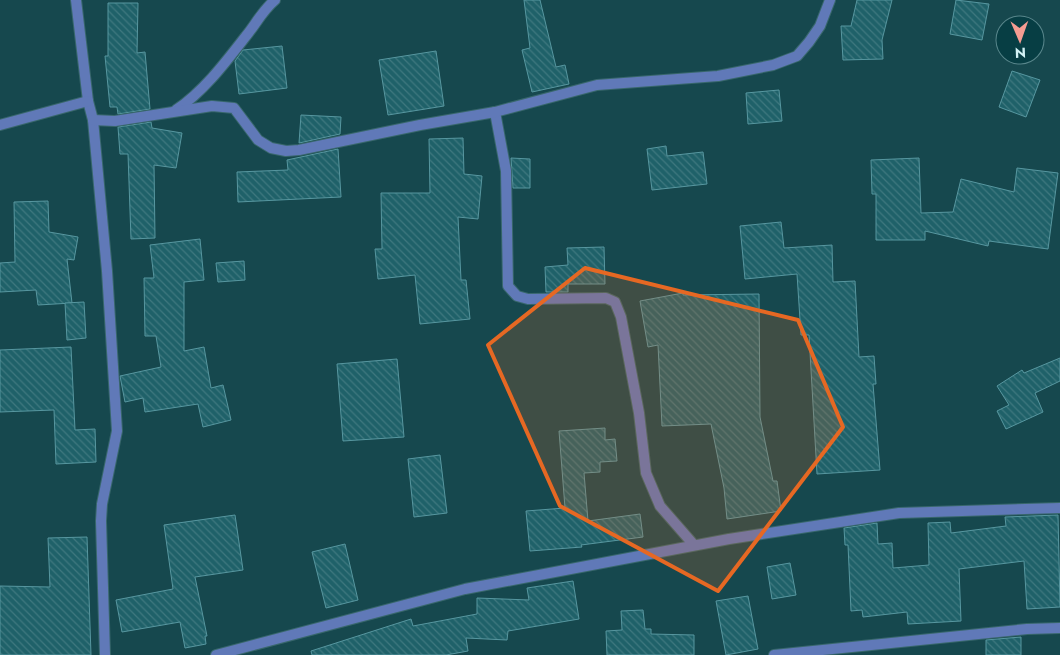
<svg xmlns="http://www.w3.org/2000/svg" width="1060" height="655" viewBox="0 0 1060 655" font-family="Jost,sans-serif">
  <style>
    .building { fill: url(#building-back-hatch); stroke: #5797a0 }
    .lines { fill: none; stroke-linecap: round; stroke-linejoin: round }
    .minor-casing { stroke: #38676c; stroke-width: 12 }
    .minor { stroke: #6079b8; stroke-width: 10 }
    .marked { fill: #e66823; fill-opacity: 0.2; stroke: #e66823; stroke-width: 4; stroke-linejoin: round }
  </style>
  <defs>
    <pattern id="building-back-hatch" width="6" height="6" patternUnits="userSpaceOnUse" patternTransform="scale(1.25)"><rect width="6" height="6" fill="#1f6169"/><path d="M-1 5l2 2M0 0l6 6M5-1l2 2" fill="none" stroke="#3f787f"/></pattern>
  </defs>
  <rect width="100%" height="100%" fill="#16484e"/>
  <g class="building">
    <path d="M 524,0 L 540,0 L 556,67 L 565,65 L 569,84 L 532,92 L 522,50 L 530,48 Z"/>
    <path d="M 857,0 L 892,0 L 882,40 L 883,59 L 843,60 L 841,26 L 851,26 Z"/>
    <path d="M 956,0 L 989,4 L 982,40 L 950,34 Z"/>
    <path d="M 108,3 L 138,3 L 137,53 L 145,52 L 150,109 L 118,114 L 117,107 L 110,107 L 105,56 L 108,56 Z"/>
    <path d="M 282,46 L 287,88 L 239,94 L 235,61 L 243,50 Z"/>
    <path d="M 436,51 L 444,106 L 388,115 L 379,60 Z"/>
    <path d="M 1012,71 L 1040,80 L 1026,117 L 999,107 Z"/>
    <path d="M 779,90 L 782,121 L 748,124 L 746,93 Z"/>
    <path d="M 301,115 L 341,117 L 340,134 L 299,143 Z"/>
    <path d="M 151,122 L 152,128 L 182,133 L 176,168 L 154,165 L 155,238 L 131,239 L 128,154 L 120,154 L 118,127 Z"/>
    <path d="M 463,138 L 464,174 L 482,176 L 478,219 L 458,217 L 461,280 L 466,280 L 470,319 L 420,324 L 415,275 L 378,279 L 375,249 L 382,249 L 381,193 L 430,193 L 429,139 Z"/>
    <path d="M 666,146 L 667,156 L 703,152 L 707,184 L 652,190 L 647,149 Z"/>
    <path d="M 338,149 L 341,197 L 238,202 L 237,172 L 288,170 L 287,160 Z"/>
    <path d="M 511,158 L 530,159 L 530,188 L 513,188 Z"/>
    <path d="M 919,158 L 921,213 L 953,212 L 961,179 L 1014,192 L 1017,168 L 1058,173 L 1048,249 L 989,241 L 988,246 L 925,231 L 925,240 L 876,240 L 876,194 L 872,194 L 871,160 Z"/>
    <path d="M 48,201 L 49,232 L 78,237 L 74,260 L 67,259 L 72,303 L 38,305 L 36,290 L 0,292 L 0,263 L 15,262 L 14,202 Z"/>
    <path d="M 781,222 L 784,248 L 832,245 L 833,282 L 855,281 L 859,357 L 874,356 L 876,384 L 873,384 L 880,470 L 817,474 L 809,335 L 801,335 L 797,274 L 745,279 L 740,226 Z"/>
    <path d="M 200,239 L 204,280 L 184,282 L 184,351 L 204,347 L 211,388 L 223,385 L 231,420 L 203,427 L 198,404 L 145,412 L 143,398 L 125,402 L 120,376 L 161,367 L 156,336 L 145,336 L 144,278 L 154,278 L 150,245 Z"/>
    <path d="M 604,247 L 605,284 L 568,284 L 568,292 L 546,292 L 545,267 L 568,265 L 567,248 Z"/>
    <path d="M 244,261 L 245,280 L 218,282 L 216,263 Z"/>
    <path d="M 683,293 L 683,295 L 759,294 L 760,417 L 773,481 L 777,481 L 781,511 L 727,519 L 724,488 L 711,424 L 662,426 L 658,345 L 648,347 L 640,301 Z"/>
    <path d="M 84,302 L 86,338 L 67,340 L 65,303 Z"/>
    <path d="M 71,347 L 75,430 L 95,429 L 96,462 L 56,464 L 54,410 L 0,412 L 0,350 Z"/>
    <path d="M 1060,358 L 1060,381 L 1035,393 L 1043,412 L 1006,429 L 997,411 L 1009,405 L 997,386 L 1022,370 L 1024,373 Z"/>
    <path d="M 397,359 L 404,437 L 343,441 L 337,364 Z"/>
    <path d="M 605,428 L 605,440 L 615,439 L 617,461 L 600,462 L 600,472 L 584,473 L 588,521 L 640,514 L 643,537 L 581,545 L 582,547 L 530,551 L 526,511 L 565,508 L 559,431 Z"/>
    <path d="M 440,455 L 447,513 L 414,517 L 408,459 Z"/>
    <path d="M 235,515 L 243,570 L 195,577 L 207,636 L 205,636 L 206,644 L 185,648 L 180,622 L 122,632 L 116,600 L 173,589 L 164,525 Z"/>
    <path d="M 1058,515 L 1060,607 L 1027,609 L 1024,561 L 959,569 L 961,621 L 908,624 L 907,612 L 863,617 L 862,610 L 851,611 L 848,545 L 845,545 L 844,528 L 877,523 L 878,544 L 892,543 L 893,568 L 929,565 L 928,523 L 950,522 L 951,533 L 1006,526 L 1005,517 Z"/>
    <path d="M 87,537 L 91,655 L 0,655 L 0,586 L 50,587 L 48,538 Z"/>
    <path d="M 345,544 L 358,600 L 326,608 L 312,552 Z"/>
    <path d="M 790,563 L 796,595 L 772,599 L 767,567 Z"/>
    <path d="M 573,581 L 579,619 L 508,631 L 507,640 L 466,638 L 468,651 L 446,655 L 312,655 L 311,651 L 411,619 L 413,626 L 477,614 L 477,598 L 529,600 L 527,588 Z"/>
    <path d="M 748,596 L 758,649 L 726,655 L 716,601 Z"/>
    <path d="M 643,610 L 645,629 L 651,629 L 651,634 L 694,635 L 694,655 L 607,655 L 606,631 L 622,630 L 621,611 Z"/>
    <path d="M 1021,637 L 1021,655 L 986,655 L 986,640 Z"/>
  </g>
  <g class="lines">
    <defs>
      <g id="minor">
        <path d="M 76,0 L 88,101 L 93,120 L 107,271 L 117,431 L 102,504 L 101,521 L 105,655"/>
        <path d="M 176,110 C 204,91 225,63 246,36 C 256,24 262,11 275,0"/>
        <path d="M 495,112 L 506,171 L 508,286 L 517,296 L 528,299 L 606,298 L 615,302 L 621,317 L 639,413 L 646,473 L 660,506 L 694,545"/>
        <path d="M 93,120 L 115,121 L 212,106 L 234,108 L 258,140 L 271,148 L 286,151 L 299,150 L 420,125 L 495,112 L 597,85 L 718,76 L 773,65 L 797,56 L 809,42 L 820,26 L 830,0"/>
        <path d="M 0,125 L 88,101"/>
        <path d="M 216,655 L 465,589 L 729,539 L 899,513 L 1060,508"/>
        <path d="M 774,655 L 1027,629 L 1060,628"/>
      </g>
    </defs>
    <use href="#minor" class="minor-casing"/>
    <use href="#minor" class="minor"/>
  </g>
  <path class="marked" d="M 585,268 L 798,320 L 843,427 L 718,591 L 560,506 L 488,345 Z"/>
  <g transform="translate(1020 40) rotate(178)"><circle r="24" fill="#073e44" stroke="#58868b"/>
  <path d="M0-4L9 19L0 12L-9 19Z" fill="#f59c92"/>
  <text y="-8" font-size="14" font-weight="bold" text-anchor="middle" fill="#d2f2f6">N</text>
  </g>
</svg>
